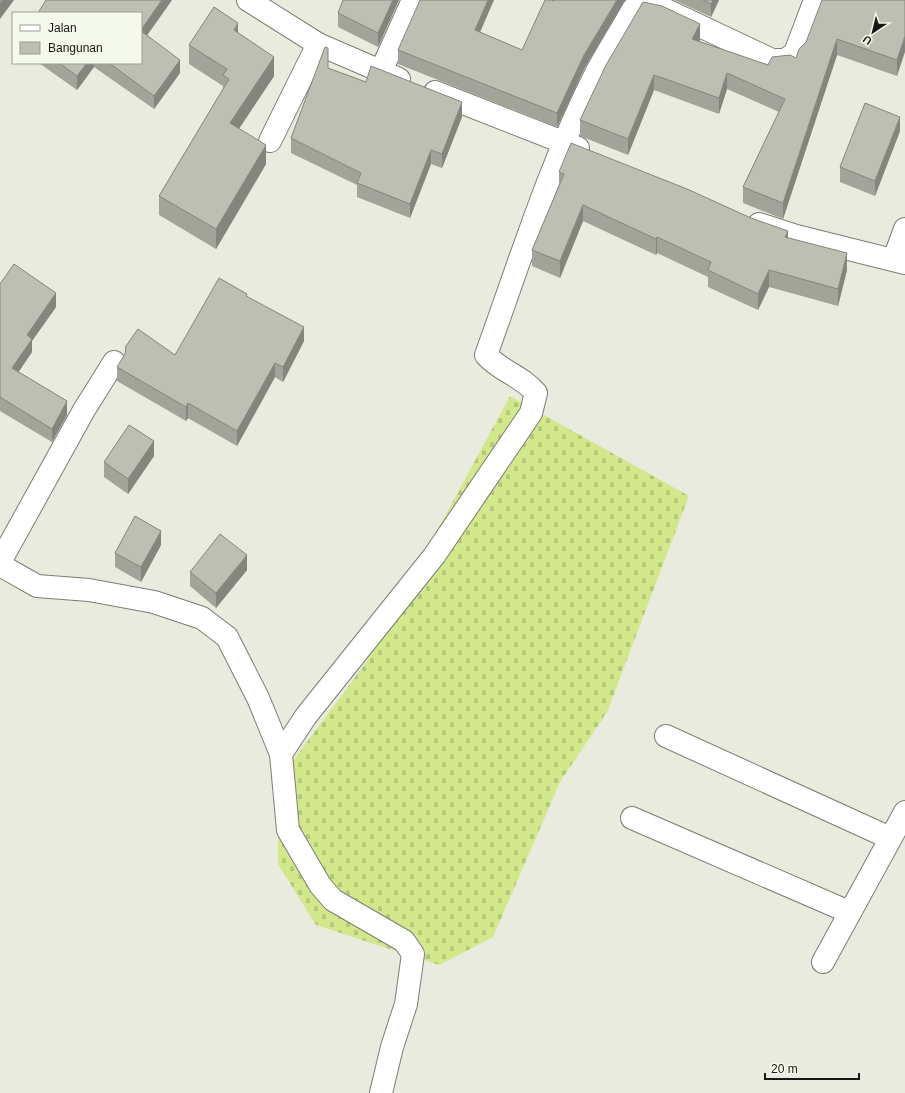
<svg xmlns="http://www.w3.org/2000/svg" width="905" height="1093" viewBox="0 0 905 1093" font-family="Arial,sans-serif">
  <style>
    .cemetery { fill: url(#cemetery-stones) }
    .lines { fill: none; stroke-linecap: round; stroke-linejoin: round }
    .minor-casing { stroke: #7a7e72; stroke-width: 24 }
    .minor { stroke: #fff; stroke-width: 22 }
    .wall { fill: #a2a499 }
    .shaded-wall { fill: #84867d }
    .building { fill: #bcbfb2; stroke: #84867d }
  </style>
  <defs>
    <pattern id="cemetery-stones" width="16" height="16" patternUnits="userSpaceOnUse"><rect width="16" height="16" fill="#d3e88b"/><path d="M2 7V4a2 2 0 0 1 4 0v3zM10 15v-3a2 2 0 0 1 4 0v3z" fill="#b4c677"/></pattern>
  </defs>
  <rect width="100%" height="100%" fill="#e8ebde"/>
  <path class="cemetery" d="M 510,396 L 689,496 L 607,712 L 560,782 L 493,937 L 439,965 L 316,925 L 278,864 L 278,781 L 365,664 Z"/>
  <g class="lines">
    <defs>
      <g id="minor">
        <path d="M 248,0 L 318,44 L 399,79"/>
        <path d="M 381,71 L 413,0"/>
        <path d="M 435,92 L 578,148"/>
        <path d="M 270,141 L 318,44"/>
        <path d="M 759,224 L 796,236 L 905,263"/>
        <path d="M 894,259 L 905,229"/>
        <path d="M 0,562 L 84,410 L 114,362"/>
        <path d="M 0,565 L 37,586 L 89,590 L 154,602 L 202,618 L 227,637 L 258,698 L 281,754 L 288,830 L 320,885 L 333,900 L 404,941 L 413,954 L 406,1004 L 392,1047 L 381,1093"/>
        <path d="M 666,736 L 890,838"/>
        <path d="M 281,754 L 306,716 L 434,556 L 531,413 L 536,393 C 522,376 500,371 486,355 C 520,261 550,164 595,75 C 607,52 621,31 633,9 L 639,5 L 646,5 L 666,10 L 772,60 L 785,60 L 795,53 L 815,0"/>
        <path d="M 632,818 L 849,912"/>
        <path d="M 823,962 L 905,812"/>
      </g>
    </defs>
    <use href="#minor" class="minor-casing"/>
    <use href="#minor" class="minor"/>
  </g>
  <g class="wall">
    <path d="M 172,0 L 147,35 L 180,73 L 154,109 L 94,67 L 77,90 L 39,63 L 141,63 L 141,13 Z"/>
    <path d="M 343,0 L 399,0 L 378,47 L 338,27 L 338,13 Z"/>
    <path d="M 674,0 L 719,0 L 711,17 Z"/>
    <path d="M 905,0 L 897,76 L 837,55 L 783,219 L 743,203 L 743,187 L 779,112 L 727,89 L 719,114 L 654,90 L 628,155 L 580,136 L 580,120 L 700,40 L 699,41 L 768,65 L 796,58 Z"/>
    <path d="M 480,32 L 522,50 L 584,69 L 557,127 L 398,64 L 398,50 Z"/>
    <path d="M 238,33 L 274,76 L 239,129 L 266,164 L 216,249 L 159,215 L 159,196 L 223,89 L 223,86 L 189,64 L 189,45 Z"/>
    <path d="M 328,68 L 462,117 L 442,168 L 431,164 L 410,218 L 357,197 L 357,185 L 291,153 L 291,138 Z"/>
    <path d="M 900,131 L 875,196 L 840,182 L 840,167 Z"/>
    <path d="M 559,172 L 788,238 L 847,270 L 838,306 L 769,287 L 758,310 L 708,287 L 708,277 L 657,253 L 656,255 L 583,221 L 560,278 L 532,266 L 532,250 L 559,185 Z"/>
    <path d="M 0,284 L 56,307 L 32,341 L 32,352 L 18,372 L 67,415 L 52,442 L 0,411 Z"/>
    <path d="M 247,296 L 304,341 L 283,382 L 275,377 L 237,446 L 188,418 L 186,421 L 117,381 L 117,367 L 175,355 Z"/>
    <path d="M 154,456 L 128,494 L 104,477 L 104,462 Z"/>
    <path d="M 161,545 L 141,582 L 115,567 L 115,553 Z"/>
    <path d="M 247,570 L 216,608 L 190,586 L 190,572 Z"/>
  </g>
  <g class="shaded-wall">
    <path d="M 3,0 L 14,0 L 0,19 L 0,4 Z"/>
    <path d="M 162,0 L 172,0 L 141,44 L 141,30 Z"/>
    <path d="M 393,0 L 399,0 L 378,47 L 378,33 Z"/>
    <path d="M 488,0 L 494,0 L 475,44 L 475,30 Z"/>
    <path d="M 617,0 L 625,0 L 584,69 L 557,127 L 557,113 L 584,55 Z"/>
    <path d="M 713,0 L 719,0 L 711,17 L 711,4 Z"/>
    <path d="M 238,23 L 238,42 L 234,30 Z"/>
    <path d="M 700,24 L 700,40 L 692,55 L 692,39 Z"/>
    <path d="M 905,36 L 905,52 L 897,76 L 897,60 Z"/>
    <path d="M 837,39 L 837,55 L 783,219 L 783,203 Z"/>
    <path d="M 274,57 L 274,76 L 230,142 L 230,123 Z"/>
    <path d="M 180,60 L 180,73 L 154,109 L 154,96 Z"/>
    <path d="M 87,63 L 94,63 L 94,67 L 77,90 L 77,76 Z"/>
    <path d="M 727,73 L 727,89 L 719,114 L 719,98 Z"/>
    <path d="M 654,75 L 654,90 L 628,155 L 628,139 Z"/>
    <path d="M 462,102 L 462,117 L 442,168 L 442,154 Z"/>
    <path d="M 900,117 L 900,131 L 875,196 L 875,181 Z"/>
    <path d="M 266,145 L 266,164 L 216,249 L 216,229 Z"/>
    <path d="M 431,150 L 431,164 L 410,218 L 410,204 Z"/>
    <path d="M 583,205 L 583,221 L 560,278 L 560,261 Z"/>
    <path d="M 788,231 L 788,247 L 785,237 Z"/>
    <path d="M 657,237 L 657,253 L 656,255 L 656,239 Z"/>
    <path d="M 847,253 L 847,270 L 838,306 L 838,289 Z"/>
    <path d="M 769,270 L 769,287 L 758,310 L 758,294 Z"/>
    <path d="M 56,293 L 56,307 L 32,341 L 32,352 L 12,382 L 12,368 L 27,335 Z"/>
    <path d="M 304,327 L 304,341 L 283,382 L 283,367 Z"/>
    <path d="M 275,363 L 275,377 L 237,446 L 237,431 Z"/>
    <path d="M 67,401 L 67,415 L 52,442 L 52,429 Z"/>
    <path d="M 188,403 L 188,418 L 186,421 L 186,407 Z"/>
    <path d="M 154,441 L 154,456 L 128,494 L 128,479 Z"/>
    <path d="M 161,531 L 161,545 L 141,582 L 141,567 Z"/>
    <path d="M 247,555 L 247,570 L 216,608 L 216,593 Z"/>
  </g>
  <g class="building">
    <path d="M 0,0 L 3,0 L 0,4 Z"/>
    <path d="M 46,0 L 162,0 L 141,30 L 141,13 L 38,13 Z"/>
    <path d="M 343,0 L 393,0 L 378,33 L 338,13 Z"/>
    <path d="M 420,0 L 488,0 L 475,30 L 522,50 L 545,0 L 551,0 L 554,1 L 554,0 L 617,0 L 584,55 L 557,113 L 398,50 Z"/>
    <path d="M 703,0 L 713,0 L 711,4 Z"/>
    <path d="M 822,0 L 905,0 L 905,36 L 897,60 L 837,39 L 783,203 L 743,187 L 785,99 L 727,73 L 719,98 L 654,75 L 628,139 L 580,120 L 606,65 L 643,2 L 662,6 L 700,24 L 692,39 L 768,65 L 772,57 L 790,55 L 796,58 L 799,49 L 806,42 Z"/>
    <path d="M 214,7 L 238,23 L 234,30 L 274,57 L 230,123 L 266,145 L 216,229 L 159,196 L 229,79 L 223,75 L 227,69 L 189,45 Z"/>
    <path d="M 141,31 L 180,60 L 154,96 L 109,63 L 141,63 Z"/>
    <path d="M 325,47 L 328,48 L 328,68 L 366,82 L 371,66 L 462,102 L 442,154 L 431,150 L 410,204 L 357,183 L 361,173 L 291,138 Z"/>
    <path d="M 59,63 L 87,63 L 77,76 Z"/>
    <path d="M 865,103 L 900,117 L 875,181 L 840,167 Z"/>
    <path d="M 571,143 L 687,189 L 751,218 L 788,231 L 785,237 L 847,253 L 838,289 L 769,270 L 758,294 L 708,270 L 711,262 L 657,237 L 656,239 L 583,205 L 560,261 L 532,250 L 564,174 L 559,172 Z"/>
    <path d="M 14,264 L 56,293 L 27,335 L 32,339 L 12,368 L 67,401 L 52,429 L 0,397 L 0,284 Z"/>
    <path d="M 219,278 L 247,294 L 246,296 L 304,327 L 283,367 L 275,363 L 237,431 L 188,403 L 186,407 L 117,367 L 125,354 L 126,346 L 138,329 L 175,355 Z"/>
    <path d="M 129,425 L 154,441 L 128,479 L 104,462 Z"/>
    <path d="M 135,516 L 161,531 L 141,567 L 115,553 Z"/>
    <path d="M 220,534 L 247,555 L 216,593 L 190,572 Z"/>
  </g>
  <rect x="12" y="12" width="130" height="52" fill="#f5f9eb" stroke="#9c9f95"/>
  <rect x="20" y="25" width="20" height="6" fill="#ffffff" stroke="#9c9f95"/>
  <text x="48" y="32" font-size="12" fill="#171814">Jalan</text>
  <rect x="20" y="42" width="20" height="12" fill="#bcbfb2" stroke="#9c9f95"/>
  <text x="48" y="52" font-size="12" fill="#171814">Bangunan</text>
  <g transform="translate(873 32) rotate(215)" stroke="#f5f9eb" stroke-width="3" paint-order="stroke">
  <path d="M0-3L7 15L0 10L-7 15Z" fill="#171814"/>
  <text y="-6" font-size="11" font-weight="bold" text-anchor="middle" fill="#171814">U</text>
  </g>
  <path d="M765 1073v6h94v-6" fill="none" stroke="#171814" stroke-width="2"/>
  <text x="771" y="1073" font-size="12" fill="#171814" stroke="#f5f9eb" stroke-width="3" paint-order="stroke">20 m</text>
</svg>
